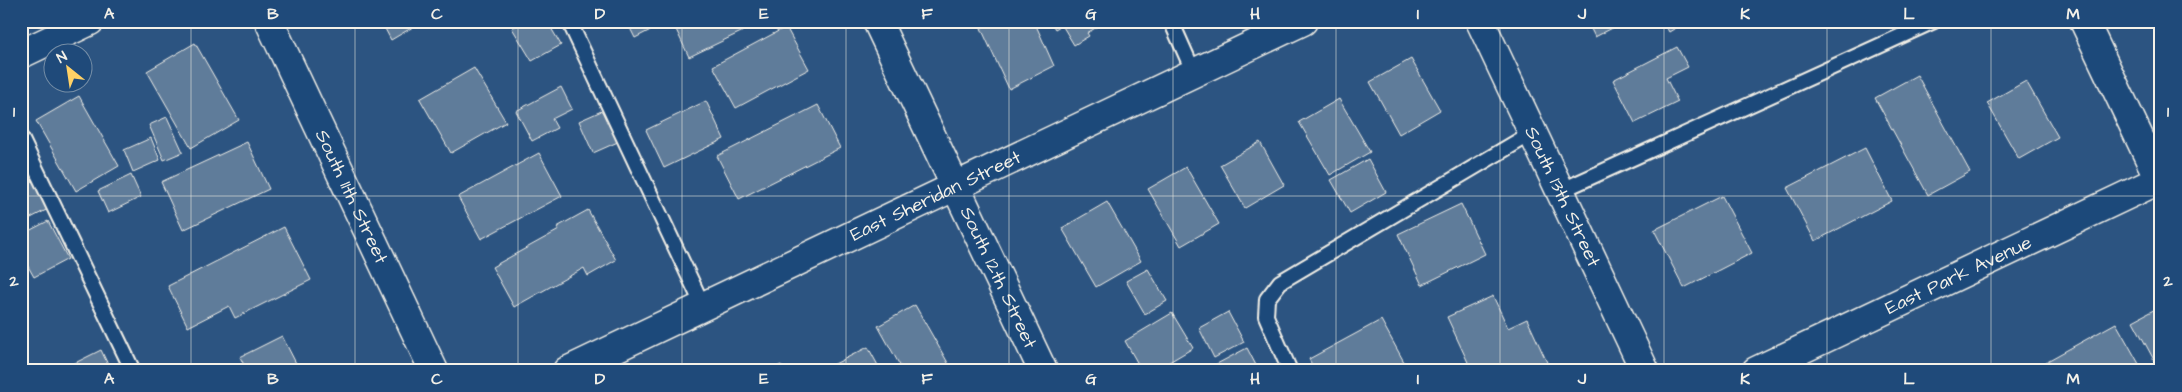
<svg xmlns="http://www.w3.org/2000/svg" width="2182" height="392" viewBox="0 0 2182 392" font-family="'Architects Daughter',sans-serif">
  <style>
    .building { fill: #5e7b9a; stroke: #f4f1e8 }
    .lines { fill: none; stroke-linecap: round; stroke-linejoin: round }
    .service-casing { stroke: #f4f1e8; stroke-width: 18 }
    .minor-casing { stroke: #f4f1e8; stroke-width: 31 }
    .tertiary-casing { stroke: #f4f1e8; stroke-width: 31 }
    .service { stroke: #1f4a7a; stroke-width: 14 }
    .minor { stroke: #1f4a7a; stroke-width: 28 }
    .tertiary { stroke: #1f4a7a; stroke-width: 28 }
    .grid { fill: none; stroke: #f4f1e8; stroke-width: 1; stroke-opacity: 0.55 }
    .labels { text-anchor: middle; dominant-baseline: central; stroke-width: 4.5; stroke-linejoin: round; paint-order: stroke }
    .street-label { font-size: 19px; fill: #f4f1e8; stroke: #1f4a7a }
    .neatline { fill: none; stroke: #f4f1e8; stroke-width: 2 }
    .grid-label { font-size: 16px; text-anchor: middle; font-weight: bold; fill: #f4f1e8 }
  </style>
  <rect width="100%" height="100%" fill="#2c5481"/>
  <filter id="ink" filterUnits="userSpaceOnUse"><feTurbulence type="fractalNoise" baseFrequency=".02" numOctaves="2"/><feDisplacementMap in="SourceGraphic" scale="10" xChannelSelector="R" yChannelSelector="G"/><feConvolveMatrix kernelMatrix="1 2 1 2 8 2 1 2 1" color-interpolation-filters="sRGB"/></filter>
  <g filter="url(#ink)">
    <g class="building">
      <path d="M 381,21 L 423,21 L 391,40 Z"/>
      <path d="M 524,21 L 547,21 L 561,45 L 532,61 L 512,28 Z"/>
      <path d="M 638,21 L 668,21 L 635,38 L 629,26 Z"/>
      <path d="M 672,21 L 764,21 L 689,57 Z"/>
      <path d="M 994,21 L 1034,21 L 1054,66 L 1009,89 L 981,28 Z"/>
      <path d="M 1050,21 L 1107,21 L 1087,33 L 1089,36 L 1074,45 L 1062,25 L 1055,29 Z"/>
      <path d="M 1587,21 L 1626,21 L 1595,37 Z"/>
      <path d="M 1663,21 L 1687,21 L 1669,32 Z"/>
      <path d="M 786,27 L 809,69 L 736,108 L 713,66 Z"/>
      <path d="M 195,43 L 239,120 L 191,148 L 147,71 Z"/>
      <path d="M 1677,47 L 1688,67 L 1666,78 L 1678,102 L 1635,123 L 1613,80 Z"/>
      <path d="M 1411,59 L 1440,110 L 1399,134 L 1370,82 Z"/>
      <path d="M 474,68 L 506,122 L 451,153 L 420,99 Z"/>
      <path d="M 1917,75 L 1970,172 L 1928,195 L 1875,98 Z"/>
      <path d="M 2026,81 L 2058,137 L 2019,159 L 1987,103 Z"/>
      <path d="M 561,87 L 572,109 L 552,119 L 557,128 L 532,141 L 516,111 Z"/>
      <path d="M 79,96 L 119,166 L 76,191 L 36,121 Z"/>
      <path d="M 1339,99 L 1370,152 L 1330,175 L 1299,122 Z"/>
      <path d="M 706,101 L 724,139 L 664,168 L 646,130 Z"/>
      <path d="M 818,105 L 840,148 L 739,199 L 717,156 Z"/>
      <path d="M 606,109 L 620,141 L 593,153 L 579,121 Z"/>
      <path d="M 167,117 L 183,152 L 164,160 L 149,125 Z"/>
      <path d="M 151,138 L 160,160 L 133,172 L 124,150 Z"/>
      <path d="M 247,142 L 269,189 L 183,230 L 161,182 Z"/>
      <path d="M 1260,142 L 1284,185 L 1245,208 L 1220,165 Z"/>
      <path d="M 21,144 L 54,206 L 21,223 Z"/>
      <path d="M 1865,148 L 1892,201 L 1815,241 L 1787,188 Z"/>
      <path d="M 539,153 L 562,196 L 481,239 L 458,197 Z"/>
      <path d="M 1368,159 L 1386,192 L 1350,213 L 1331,180 Z"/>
      <path d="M 1186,167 L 1219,224 L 1181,246 L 1148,189 Z"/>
      <path d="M 131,175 L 141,197 L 108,213 L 98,191 Z"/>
      <path d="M 1722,196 L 1752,253 L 1684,288 L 1654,230 Z"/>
      <path d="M 1107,202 L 1141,261 L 1096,287 L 1062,228 Z"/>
      <path d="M 1461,204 L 1485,254 L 1422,285 L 1398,234 Z"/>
      <path d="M 588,210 L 616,260 L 588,276 L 584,268 L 514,307 L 492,267 L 559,230 L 557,227 Z"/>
      <path d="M 48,221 L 68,259 L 34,277 L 21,254 L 21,235 Z"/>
      <path d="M 284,227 L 311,280 L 235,318 L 229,306 L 188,327 L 168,286 Z"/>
      <path d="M 1148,269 L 1167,301 L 1145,314 L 1126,281 Z"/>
      <path d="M 1493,296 L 1508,328 L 1527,319 L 1551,371 L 1472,371 L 1447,317 Z"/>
      <path d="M 915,305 L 952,370 L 950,371 L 903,371 L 878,326 Z"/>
      <path d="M 2161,306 L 2161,371 L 2160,371 L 2133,321 Z"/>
      <path d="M 1228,312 L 1244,342 L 1214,358 L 1199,328 Z"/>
      <path d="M 1172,313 L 1193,348 L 1154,371 L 1142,371 L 1125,341 Z"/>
      <path d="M 1381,320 L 1409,371 L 1315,371 L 1309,359 Z"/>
      <path d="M 2116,323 L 2143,371 L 2044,371 L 2040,365 Z"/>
      <path d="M 282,336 L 300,371 L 247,371 L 240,357 Z"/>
      <path d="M 868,347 L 881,371 L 826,371 L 825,369 Z"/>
      <path d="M 1247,348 L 1259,371 L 1215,371 L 1213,366 Z"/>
      <path d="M 101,350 L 111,371 L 59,371 Z"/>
      <path d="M 21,356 L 29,371 L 21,371 Z"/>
      <path d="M 781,365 L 784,371 L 768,371 Z"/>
    </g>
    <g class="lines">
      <defs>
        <g id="service">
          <path d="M 569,21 L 703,306"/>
          <path d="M 1171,21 L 1194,73"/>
          <path d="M 21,138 L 133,371"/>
          <path d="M 1560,191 L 1934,21"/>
          <path d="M 1290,371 L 1266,316 L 1267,299 L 1280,282 L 1532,133"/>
        </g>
        <g id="minor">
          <path id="s1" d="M 269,21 L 434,371"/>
          <path id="s2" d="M 877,21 L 1043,371"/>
          <path id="s3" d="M 1480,21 L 1645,371"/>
          <path d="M 2084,21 L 2159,179"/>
          <path d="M 21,54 L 90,21"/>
          <path id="s4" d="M 1756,371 L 2161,179"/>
        </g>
        <g id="tertiary">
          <path id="s5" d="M 567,371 L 1303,21"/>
        </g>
      </defs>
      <use href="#service" class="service-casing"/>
      <use href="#minor" class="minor-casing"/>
      <use href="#tertiary" class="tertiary-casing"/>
      <use href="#service" class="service"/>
      <use href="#minor" class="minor"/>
      <use href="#tertiary" class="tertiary"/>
    </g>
  </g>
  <path class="grid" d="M 191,21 L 191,371M 355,21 L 355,371M 518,21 L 518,371M 682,21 L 682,371M 846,21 L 846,371M 1009,21 L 1009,371M 1173,21 L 1173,371M 1336,21 L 1336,371M 1500,21 L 1500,371M 1664,21 L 1664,371M 1827,21 L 1827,371M 1991,21 L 1991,371M 21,196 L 2161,196"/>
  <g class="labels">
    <g class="street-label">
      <text stroke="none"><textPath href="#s1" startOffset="194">South 11th Street</textPath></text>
      <text stroke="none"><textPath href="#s5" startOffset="408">East Sheridan Street</textPath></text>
      <text stroke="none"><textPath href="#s3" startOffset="194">South 13th Street</textPath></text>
      <text stroke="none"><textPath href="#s4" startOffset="224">East Park Avenue</textPath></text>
      <text stroke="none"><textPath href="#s2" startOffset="284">South 12th Street</textPath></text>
    </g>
  </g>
  <rect width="2182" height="392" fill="none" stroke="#1f4a7a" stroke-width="55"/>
  <g transform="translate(68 68) rotate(330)"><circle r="24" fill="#1f4a7a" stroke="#748da6"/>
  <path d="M0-4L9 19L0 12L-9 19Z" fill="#ffd166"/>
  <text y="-8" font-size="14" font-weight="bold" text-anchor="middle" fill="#f4f1e8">N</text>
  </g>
  <rect x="28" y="28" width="2126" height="336" class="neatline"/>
  <g class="grid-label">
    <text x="109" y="19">A</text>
    <text x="273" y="19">B</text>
    <text x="437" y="19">C</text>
    <text x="600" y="19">D</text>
    <text x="764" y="19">E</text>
    <text x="927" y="19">F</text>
    <text x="1091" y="19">G</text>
    <text x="1255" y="19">H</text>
    <text x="1418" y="19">I</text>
    <text x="1582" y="19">J</text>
    <text x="1745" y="19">K</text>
    <text x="1909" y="19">L</text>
    <text x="2073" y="19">M</text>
    <text x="14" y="117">1</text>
    <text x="2168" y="117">1</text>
    <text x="14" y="286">2</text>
    <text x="2168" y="286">2</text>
    <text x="109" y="384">A</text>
    <text x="273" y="384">B</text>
    <text x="437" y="384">C</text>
    <text x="600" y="384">D</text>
    <text x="764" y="384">E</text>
    <text x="927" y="384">F</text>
    <text x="1091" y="384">G</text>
    <text x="1255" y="384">H</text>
    <text x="1418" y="384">I</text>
    <text x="1582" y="384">J</text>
    <text x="1745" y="384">K</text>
    <text x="1909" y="384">L</text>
    <text x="2073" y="384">M</text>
  </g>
</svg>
